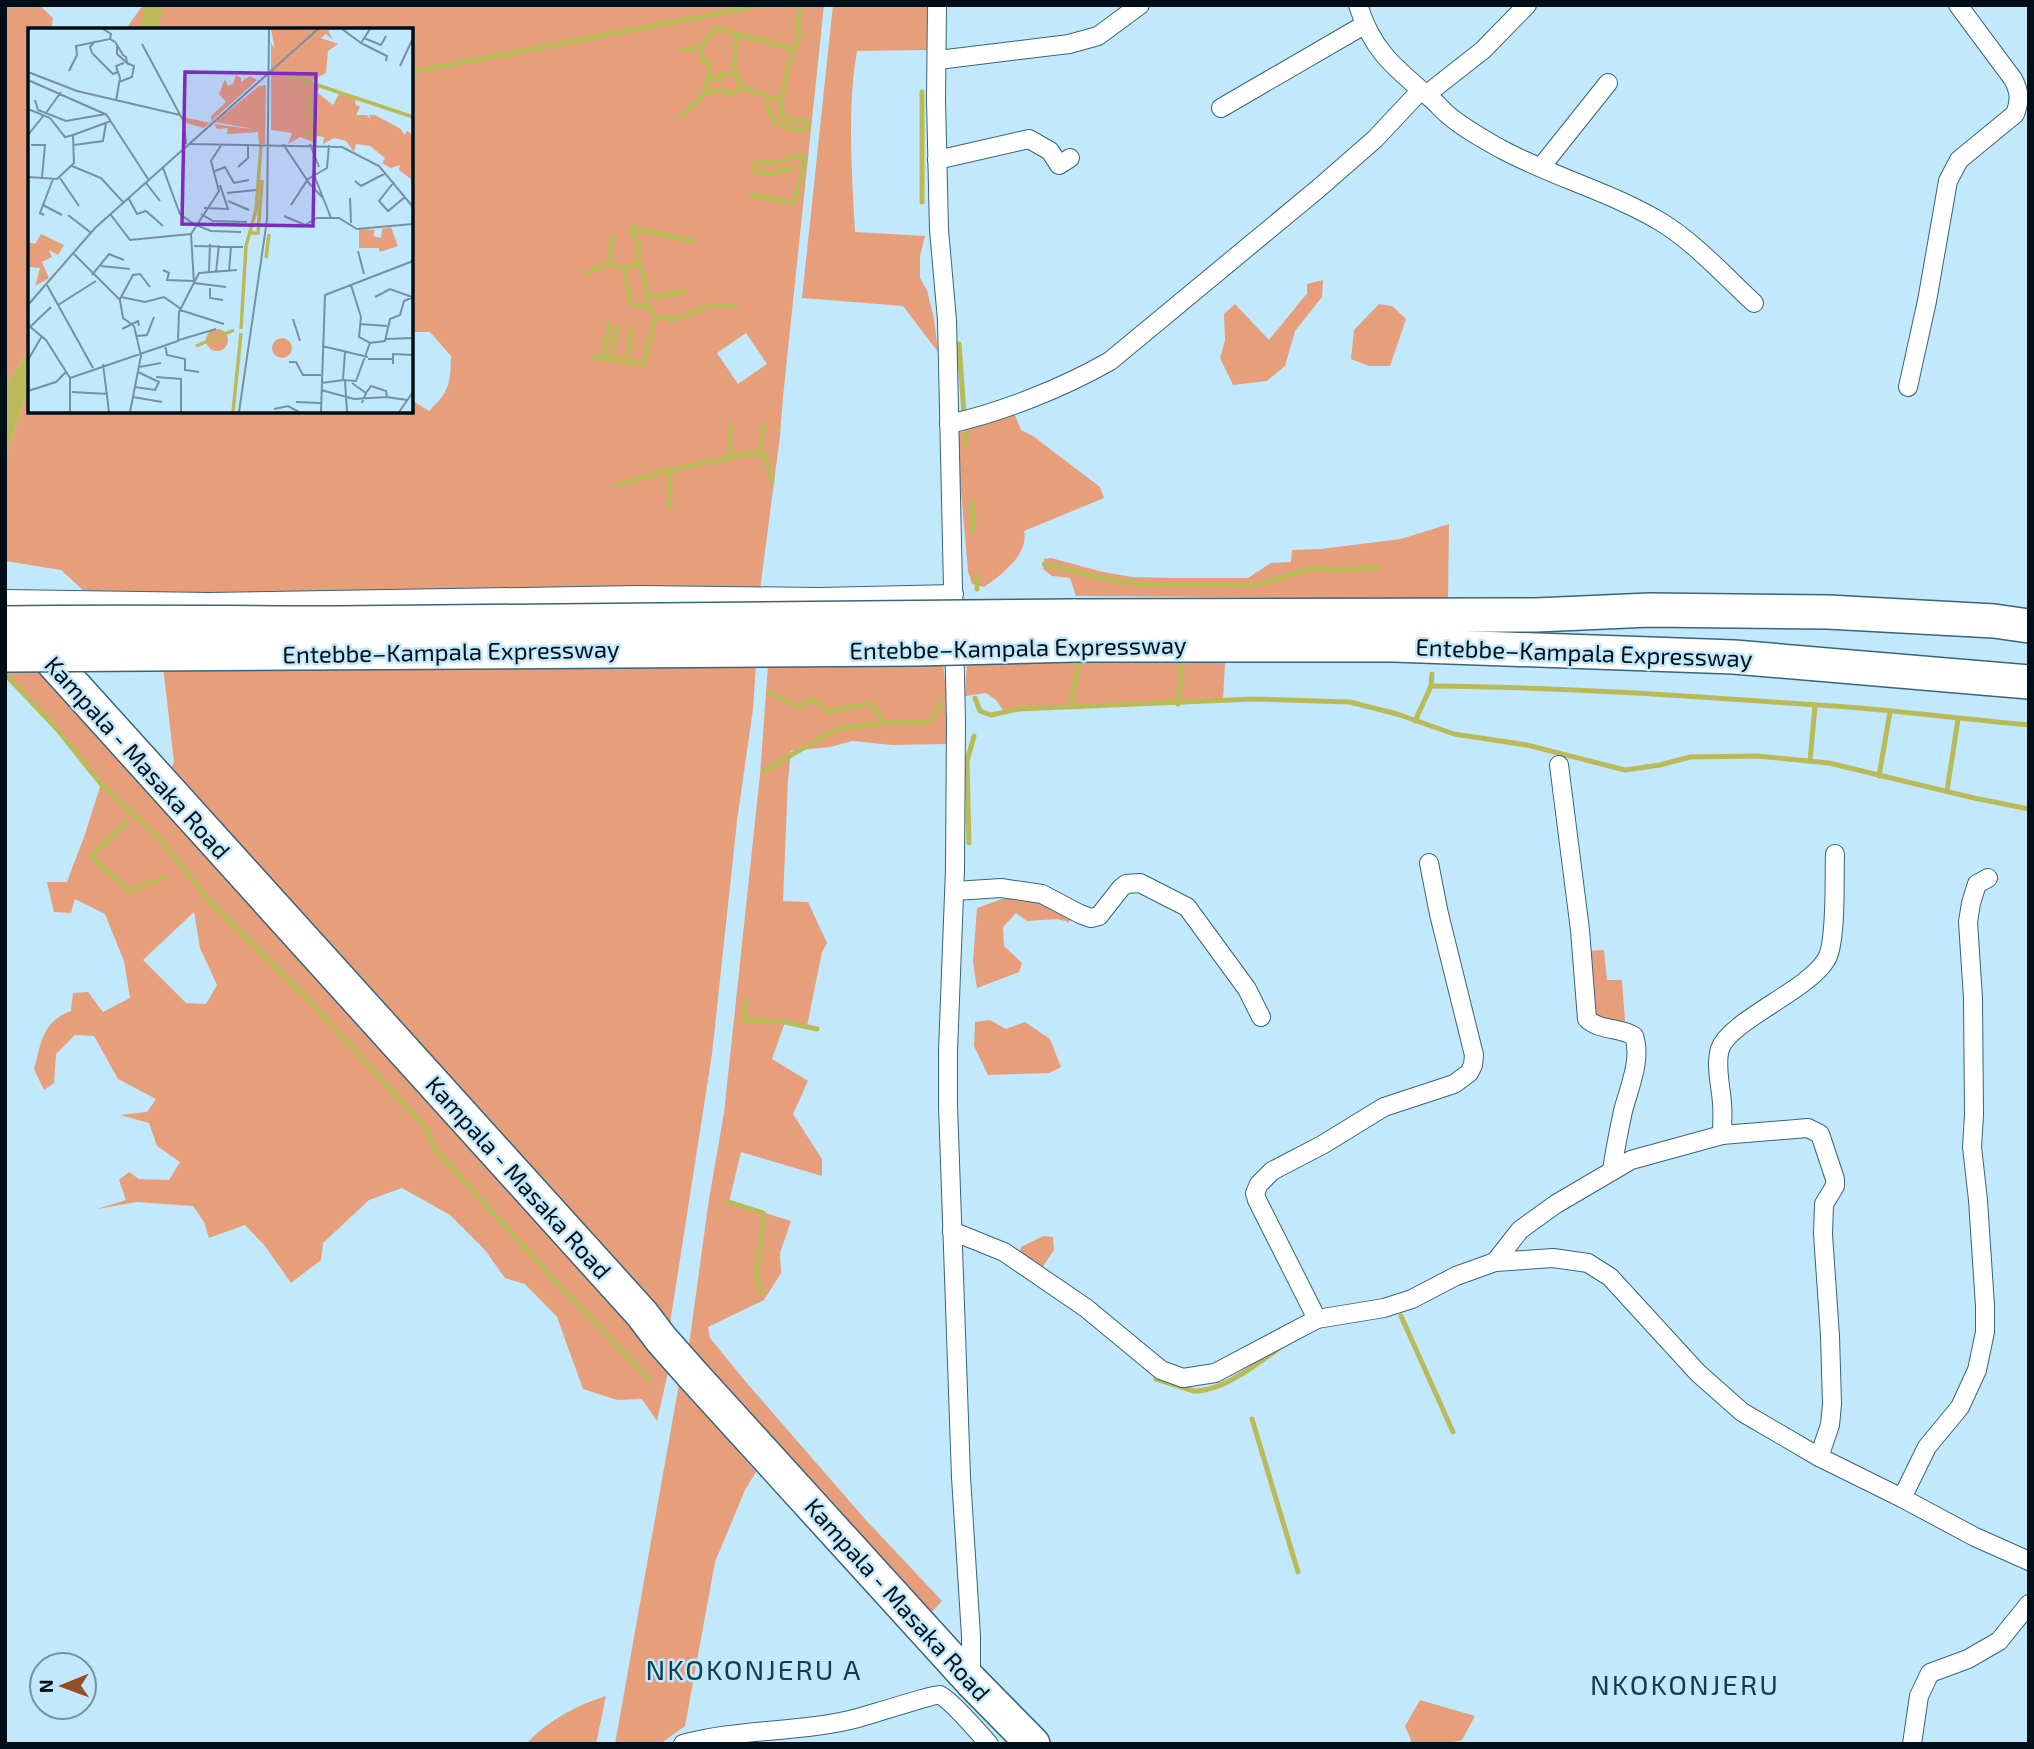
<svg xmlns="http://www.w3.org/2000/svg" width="2034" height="1749" viewBox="0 0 2034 1749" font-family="'Exo 2',sans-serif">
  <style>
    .green { fill: #e69f7a; fill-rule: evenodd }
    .water { fill: #bbba59 }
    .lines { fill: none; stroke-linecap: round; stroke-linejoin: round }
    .stream { stroke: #bbba59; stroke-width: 5 }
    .canal { stroke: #bbba59; stroke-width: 18 }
    .street-casing { stroke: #376579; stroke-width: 20 }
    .highway-casing { stroke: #376579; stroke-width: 36 }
    .street { stroke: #fff; stroke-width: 18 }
    .highway { stroke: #fff; stroke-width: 33 }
    .highway-bridge-casing { stroke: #376579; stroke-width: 36; stroke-linecap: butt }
    .highway-bridge { stroke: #fff; stroke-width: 33 }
    .labels { text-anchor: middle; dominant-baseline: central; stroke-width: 5; stroke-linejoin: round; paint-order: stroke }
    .street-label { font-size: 24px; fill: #000f17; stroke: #c2e9fb }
    .quarter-label { font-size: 28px; letter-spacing: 2px; fill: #0d3f52; stroke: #c2e9fb }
    .inset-river { fill: none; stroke: #bbba59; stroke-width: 3.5 }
    .inset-road { fill: none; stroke: #7492a0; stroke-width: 2 }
    .view { fill: #7b2cbf; fill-opacity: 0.15; stroke: #7b2cbf; stroke-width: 3.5 }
    .inset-edge { fill: none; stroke: #000f17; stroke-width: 3.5 }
  </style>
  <rect width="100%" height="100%" fill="#c2e9fb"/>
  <g class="green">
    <path d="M 5,5 L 39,5 L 53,18 L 51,30 L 30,30 L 30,348 L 5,387 Z"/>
    <path d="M 143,5 L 824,5 L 783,397 L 780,436 L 760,590 L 582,587 L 305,594 L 85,592 L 61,570 L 5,561 L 5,459 L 30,384 L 30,411 L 411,411 L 411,400 L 429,411 C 450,391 450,384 451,356 L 430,332 L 411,332 L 411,30 L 125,30 ZM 746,333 L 767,364 L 738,384 L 717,353 Z"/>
    <path d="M 833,5 L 930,5 L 930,50 L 857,51 C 847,106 852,175 855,232 L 925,236 L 920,256 L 920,278 L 927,290 L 934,319 L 938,352 L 903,306 L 802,298 Z"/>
    <path d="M 1323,280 L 1322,297 L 1295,331 L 1285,366 L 1267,381 L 1233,385 L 1220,358 L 1225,340 L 1224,314 L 1235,304 L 1269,340 L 1304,297 L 1307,294 L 1307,284 Z"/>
    <path d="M 1379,304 L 1392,306 L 1406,319 L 1390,366 L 1369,366 L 1351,359 L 1354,330 Z"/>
    <path d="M 1014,413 L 1021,430 L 1033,436 L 1100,487 L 1104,498 L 1024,531 C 1029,554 1002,575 984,587 L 972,584 L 968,571 L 956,434 Z"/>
    <path d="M 1449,524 L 1448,599 L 1076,596 L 1070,578 L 1052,576 L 1043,569 L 1044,559 L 1051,558 L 1103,572 L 1132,577 L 1173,578 L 1248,578 L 1271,563 L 1291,562 L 1292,550 L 1321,549 L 1401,539 Z"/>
    <path d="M 1073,660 L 1225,662 L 1223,701 L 1003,710 L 996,700 L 986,693 L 965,696 L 967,663 Z"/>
    <path d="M 943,663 L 947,698 L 946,744 L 892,745 L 852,741 L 830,747 L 791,751 L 788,780 L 783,901 L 808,902 L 827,943 L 822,952 L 807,1026 L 785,1022 L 772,1059 L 808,1081 L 793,1114 L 822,1159 L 822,1176 L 741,1152 L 729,1202 L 791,1221 L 780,1253 L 781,1273 L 764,1300 L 708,1327 L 710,1338 L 745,1381 L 865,1519 L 942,1601 L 928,1616 L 688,1352 L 709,1199 L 724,1113 L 760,775 L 768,666 Z"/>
    <path d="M 756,664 L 753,709 L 737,821 L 712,1054 L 669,1330 L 170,772 L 174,762 L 163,666 Z"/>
    <path d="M 5,668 L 43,668 L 669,1368 L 657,1421 L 642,1399 L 617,1400 L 583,1389 L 557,1317 L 525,1284 L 505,1278 L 485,1250 L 450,1215 L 402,1188 L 369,1200 L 323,1243 L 321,1260 L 291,1283 L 265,1246 L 245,1225 L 209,1238 L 204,1222 L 193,1206 L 137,1202 L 97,1209 L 126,1200 L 119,1180 L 129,1172 L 139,1179 L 169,1180 L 180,1162 L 157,1146 L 149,1123 L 120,1115 L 147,1112 L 156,1099 L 118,1079 L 94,1036 L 75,1035 L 56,1054 L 54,1083 L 44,1090 L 34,1069 C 42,1041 42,1022 71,1011 L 73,993 L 88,992 L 103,1012 L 130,998 L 124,961 L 105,914 L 75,899 L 71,913 L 54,912 L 47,882 L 67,882 L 84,837 L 101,784 L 57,729 L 5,674 ZM 194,912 L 200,948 L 217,985 L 206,1004 L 186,1003 L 143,960 Z"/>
    <path d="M 1041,897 L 1072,918 L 1069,922 L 1057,919 L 1027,921 L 1016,913 L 1003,927 L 1004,946 L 1022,963 L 1019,972 L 977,988 L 973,962 L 977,908 L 1002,899 Z"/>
    <path d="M 1604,950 L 1607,980 L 1622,980 L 1625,1021 L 1594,1023 L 1589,951 Z"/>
    <path d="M 990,1020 L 1006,1029 L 1025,1022 L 1050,1039 L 1061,1067 L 1049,1073 L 988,1075 L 974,1046 L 975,1022 Z"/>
    <path d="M 1043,1236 L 1053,1237 L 1054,1250 L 1042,1268 L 1020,1253 L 1021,1247 Z"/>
    <path d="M 679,1384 L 756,1472 L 745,1490 L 715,1562 L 685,1726 L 660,1744 L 615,1744 Z"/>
    <path d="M 606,1696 L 596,1744 L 526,1744 C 547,1721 577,1705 606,1696 Z"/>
    <path d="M 1420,1700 L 1475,1716 L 1462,1740 L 1445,1744 L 1409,1744 L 1411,1740 L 1405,1726 Z"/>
  </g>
  <path class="water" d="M 30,348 L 30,384 L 5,459 L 5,387 Z"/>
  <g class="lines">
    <g class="stream">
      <path d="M 737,35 L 734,66 L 741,87 L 783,102"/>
      <path d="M 701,47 L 703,61 L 709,61 L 709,78 L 703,95"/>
      <path d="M 682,50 L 701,47 L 716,28 L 793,49"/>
      <path d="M 411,72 L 763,5"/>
      <path d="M 709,78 L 720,80 L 720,74 L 737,74"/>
      <path d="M 767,104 L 774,121 L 789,128 L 807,130 L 807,122 L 791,120 L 781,115 L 782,95 L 793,49 L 799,39 L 798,19 L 801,5"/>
      <path d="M 681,116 L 703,95 L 720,89 L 732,95 L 741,87"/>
      <path d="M 751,195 L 794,203 L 805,158 L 799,155 L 777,163 L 757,162 L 754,171 L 772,174 L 793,167"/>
      <path d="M 922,202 L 922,92"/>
      <path d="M 609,263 L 613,236"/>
      <path d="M 638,263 L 639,243 L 632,235 L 632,228 L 693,241"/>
      <path d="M 624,269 L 638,263 L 644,275 L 648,306"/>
      <path d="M 587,273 L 609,263 L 624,269 L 631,305 L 648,306 L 656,317 L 676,319 L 711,305 L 735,306"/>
      <path d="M 646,294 L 658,297 L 684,291"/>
      <path d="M 959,344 L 964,414"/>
      <path d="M 592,357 L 643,364 L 656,317"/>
      <path d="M 603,359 L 609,324"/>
      <path d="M 611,360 L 617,327"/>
      <path d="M 627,362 L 632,329"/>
      <path d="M 965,446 L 967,430"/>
      <path d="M 760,455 L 763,425"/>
      <path d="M 730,458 L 730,425"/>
      <path d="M 617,485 L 670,470 L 752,453 L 765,456 L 772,481"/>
      <path d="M 972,502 L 973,532"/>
      <path d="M 669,506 L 670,470"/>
      <path d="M 1044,564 L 1102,578 L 1143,585 L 1256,585 L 1313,568 L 1343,570 L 1378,567"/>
      <path d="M 977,589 L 977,575"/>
      <path d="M 5,674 L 57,729 L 101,784 L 162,841 L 207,898 L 304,995 L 426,1128 L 434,1148 L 557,1283 L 650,1380"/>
      <path d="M 1431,686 C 1574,687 1717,698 1860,708 C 1916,713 1972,720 2029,725"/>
      <path d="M 770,693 L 800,708 L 805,702 L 815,700 L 829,712 L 871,703 L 884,723"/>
      <path d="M 975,698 L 980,711 L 991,715 L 1019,709 L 1254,699 L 1350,702 L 1397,714 L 1454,734 L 1527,745 L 1625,770 L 1660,765 L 1690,757 L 1757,756 L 1829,763 L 1974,798 L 2029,809"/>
      <path d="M 1178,704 L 1181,666"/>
      <path d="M 1070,707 L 1079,663"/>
      <path d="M 1415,721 L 1431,686 L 1432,674"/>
      <path d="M 1810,761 L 1815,706"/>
      <path d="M 764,771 L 836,729 L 884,723 L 930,722 L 941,703"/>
      <path d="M 1879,776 L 1890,712"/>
      <path d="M 1947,791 L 1958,719"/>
      <path d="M 127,821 L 91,857 L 130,891 L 165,877"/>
      <path d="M 969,843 L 967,761 L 974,736"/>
      <path d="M 746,1000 L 744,1020 L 785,1022 L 817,1029"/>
      <path d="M 728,1202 L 763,1213 C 767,1237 747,1274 763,1293"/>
      <path d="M 1401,1316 L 1453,1432"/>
      <path d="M 1156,1379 L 1194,1391 C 1222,1392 1260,1362 1282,1346"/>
      <path d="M 1252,1419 L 1298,1572"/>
    </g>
    <path class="canal" d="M 149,30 L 154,5"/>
    <defs>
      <g id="street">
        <path d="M 937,5 L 936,100 L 939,230 L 947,320 L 956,721 L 955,869 L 948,1051 L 948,1105 L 961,1477 L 971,1636 L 971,1680"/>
        <path d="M 1358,5 C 1372,50 1394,67 1428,96 C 1435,101 1441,109 1447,114 C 1463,128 1483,139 1501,149 C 1553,177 1611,192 1661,222 C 1694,242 1725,276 1754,303"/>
        <path d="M 938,60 L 1069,44 L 1098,36 L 1140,5"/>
        <path d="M 1427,94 L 1483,50 L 1527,5"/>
        <path d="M 1221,108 L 1364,25"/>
        <path d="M 937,160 L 1029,139 L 1050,151 L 1059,165 L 1070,158"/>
        <path d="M 1541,167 L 1608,83"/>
        <path d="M 1908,387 L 1927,301 L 1948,181 L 1959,160 L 2015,114 C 2020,101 2020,92 2013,79 L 1958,5"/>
        <path d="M 949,424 C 1002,412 1063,388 1110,361 L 1319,188 L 1375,139 L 1420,91"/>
        <path d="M 5,599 L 209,602 L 639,595 L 819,597 L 954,594"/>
        <path d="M 1559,765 L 1580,930 L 1587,1019 C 1600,1031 1619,1027 1634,1036 C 1642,1059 1629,1088 1623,1111 C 1619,1130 1615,1150 1612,1170"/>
        <path d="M 955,891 L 1001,888 L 1042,894 L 1080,914 L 1091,918 L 1099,916 L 1121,888 L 1126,884 L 1140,883 L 1187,907 L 1247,989 L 1261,1017"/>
        <path d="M 1722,1135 C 1722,1125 1723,1114 1722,1103 C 1721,1087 1715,1065 1720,1049 C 1729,1021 1807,991 1826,960 C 1837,944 1834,876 1835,854"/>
        <path d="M 952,1231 L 1004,1252 L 1086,1308 L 1161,1370 L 1183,1378 L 1215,1373 L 1317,1319 L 1384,1308 L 1412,1299 L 1456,1276 L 1495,1262 L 1553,1258 L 1588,1263 L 1610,1277 L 1698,1373 L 1742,1412 L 1819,1457 L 1902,1498 L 1975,1537 L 2029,1561"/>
        <path d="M 1495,1262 L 1520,1230 L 1556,1204 L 1631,1160 L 1722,1135 L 1808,1128 L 1820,1134 L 1835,1179 L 1835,1186 L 1824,1204 L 1823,1234 L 1830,1336 L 1832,1404 L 1830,1425 L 1819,1457"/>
        <path d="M 1317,1319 L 1257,1200 L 1255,1193 L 1259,1184 L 1272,1171 L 1322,1145 L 1384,1107 L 1454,1084 L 1469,1073 L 1473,1065 L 1474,1055 L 1439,914 L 1429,863"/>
        <path d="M 1902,1498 L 1927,1447 L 1960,1407 L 1977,1370 L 1985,1332 L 1985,1306 L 1978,1200 L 1972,1147 L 1974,1115 L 1973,998 L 1968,922 L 1971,903 L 1977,884 L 1988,878"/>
        <path d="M 683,1744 C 740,1728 801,1733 858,1718 C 869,1715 935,1694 940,1695 C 950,1699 980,1734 989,1744"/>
        <path d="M 1912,1744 L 1919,1696 L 1930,1673 L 1968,1659 L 1999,1641 L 2029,1604"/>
      </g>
      <g id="highway">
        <path d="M 1073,616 L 1536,615 L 1650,610 L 1828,612 L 1994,621 L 2029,626"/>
        <path d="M 30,637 L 642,1314 L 661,1339 L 691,1373 L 971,1681 L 1033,1744"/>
        <path d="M 1075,645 L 1394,645 L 1734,657 L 2029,682"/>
      </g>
    </defs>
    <use href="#street" class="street-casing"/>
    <use href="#highway" class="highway-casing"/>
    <use href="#street" class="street"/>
    <use href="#highway" class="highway"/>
    <defs>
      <g id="highway-bridge">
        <path d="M 5,623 C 116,621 227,623 338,623 C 583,622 828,620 1073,616"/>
        <path d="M 5,655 L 916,649 L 1075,645"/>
      </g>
    </defs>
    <use href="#highway-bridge" class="highway-bridge-casing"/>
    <use href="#highway-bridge" class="highway-bridge"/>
  </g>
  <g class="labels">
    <g class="street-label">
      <text transform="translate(1018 647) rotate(-1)">Entebbe–Kampala Expressway</text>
      <text transform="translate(451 651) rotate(-1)">Entebbe–Kampala Expressway</text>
      <text transform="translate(1584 652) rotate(2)">Entebbe–Kampala Expressway</text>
      <text transform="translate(138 757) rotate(48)">Kampala - Masaka Road</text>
      <text transform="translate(519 1177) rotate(48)">Kampala - Masaka Road</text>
      <text transform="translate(898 1599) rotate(48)">Kampala - Masaka Road</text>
    </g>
    <g class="quarter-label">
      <text x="754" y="1669">NKOKONJERU A</text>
      <text x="1685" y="1684">NKOKONJERU</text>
    </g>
  </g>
  <g transform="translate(28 28)">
    <rect width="385" height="385" fill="#c2e9fb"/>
    <path d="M 243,1 L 300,2 L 305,12 L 298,6 L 293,10 L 310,16 L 300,23 L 298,45 L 284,52 L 291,58 L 290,65 L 305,77 L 311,66 L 328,70 L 327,76 L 332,79 L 328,87 L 339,87 L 343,93 L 341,87 L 347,87 L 373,101 L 376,107 L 379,103 L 385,107 L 383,151 L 371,142 L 372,137 L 363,140 L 354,135 L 357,130 L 342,118 L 328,116 L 326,124 L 318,113 L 306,110 L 295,116 L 296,109 L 289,108 L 288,115 L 272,109 L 260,116 L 264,105 L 243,102 L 243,14 L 247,22 ZM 208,47 L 213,50 L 213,54 L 222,48 L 229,52 L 176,100 L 158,95 L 154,89 L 183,95 L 183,88 L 198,74 L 191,66 L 197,51 L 200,58 L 205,56 ZM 238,57 L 237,116 L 231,116 L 230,104 L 199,106 L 200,100 L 189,101 L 186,96 L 231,102 L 187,94 L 231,58 ZM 363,199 L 370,218 L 352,224 L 351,220 L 331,220 L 331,201 L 347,202 L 345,208 L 353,210 L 354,201 ZM 13,206 L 36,217 L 30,227 L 21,222 L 24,229 L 14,234 L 21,250 L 7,258 L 12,240 L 2,239 L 0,214 L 7,216 ZM178 312a11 11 0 1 1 22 0a11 11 0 1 1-22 0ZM244 320a10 10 0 1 1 20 0a10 10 0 1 1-20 0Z" fill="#e69f7a"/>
    <path class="inset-river" d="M 262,48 L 385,89M 279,103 L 278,104 L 277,106 L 287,106 L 280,67M 222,205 L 230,205 L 234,152M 238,230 L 241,206M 213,301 L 218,218 L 228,182 L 233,118M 168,318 L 206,302M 205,384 L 213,305"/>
    <path class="inset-road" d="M 314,1 L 333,15M 342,1 L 333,15 L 359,28 L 358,33M 336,10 L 353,17 L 358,8M 82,11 L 87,14 L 89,17 L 95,27 L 98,29 L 99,35 L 89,26 L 89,17M 67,13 L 62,19 L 64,25 L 85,46 L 90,44M 114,16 L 156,94 L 158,116M 372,38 L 385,10M 41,43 L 49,27 L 48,18 L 82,11 L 83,6 L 75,1M 0,44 L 49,63 L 152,87M 0,52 L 77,86M 91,54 L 104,49 L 106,38 L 99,35M 7,72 L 10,82 L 38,93 L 78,86 L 120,151M 88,73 L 92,50 L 88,38 L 96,35M 0,81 L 22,90 L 37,109 L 45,107M 18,85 L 33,64M 0,107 L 16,87M 162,116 L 314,119 L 351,138 L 385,179M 255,116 L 279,152M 282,116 L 291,139M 3,117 L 17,117 L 14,149M 46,117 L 75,113 L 78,95M 44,138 L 73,150 L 95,174M 210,139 L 220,130 L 220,116M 135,140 L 152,186 L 167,197M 187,143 L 197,139 L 206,155 L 221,152M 286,147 L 303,190M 0,149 L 29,151 L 46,135 L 45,107 L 83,93M 32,150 L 51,178M 279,153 L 294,169M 327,153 L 333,158 L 358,145M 366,154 L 351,173 L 360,183 L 377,169M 118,155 L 132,173M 199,165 L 228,162M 322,170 L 323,195M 101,171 L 109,186 L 118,183 L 135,198M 200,173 L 221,182M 15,177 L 34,187M 263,177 L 280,151 L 299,140 L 301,117M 176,180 L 200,181 L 192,157M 173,186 L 185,193 L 219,194M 16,187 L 12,185 L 25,151M 40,187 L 62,204M 83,187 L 102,212 L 163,206M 256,188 L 277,197 L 289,190 L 311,190 L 329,201 L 385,196M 168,197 L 183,203 L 213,204M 163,206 L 191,163 L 183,133 L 194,116M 163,206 L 166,255 L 198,259M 166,218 L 215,219M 330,223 L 336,246M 46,226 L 92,272 L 95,290 L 106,298 L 113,328 L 102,384M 73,238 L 102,241M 135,242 L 141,245 L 139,252 L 165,253M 201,243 L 203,218M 181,244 L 182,216M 188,244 L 191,217M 64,247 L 81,226 L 96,232M 19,257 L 65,340M 323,257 L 333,289 L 331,309 L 342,315 L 357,313 L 362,291 L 372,287 L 376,273 L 385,269M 182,260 L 182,270 L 195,272M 93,269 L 117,274 L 136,269 L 153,281M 347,269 L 362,261 L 384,269M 92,271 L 105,247 L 112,246 L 122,259M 0,277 L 67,200 L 290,1M 30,277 L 68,253M 152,282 L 196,296M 265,291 L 272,313M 332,296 L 359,298M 0,297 L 18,312 L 42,350 L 42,384M 3,298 L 23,279M 94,301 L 110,293 L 111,298M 109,308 L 119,307 L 126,289M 358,311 L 385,310M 151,312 L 188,301M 137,317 L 139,327 L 157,331 L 157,342 L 171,344M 294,318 L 340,329M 340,331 L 364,331M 0,332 L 14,308M 261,334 L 268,334 L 275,347 L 293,347M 75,336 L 81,384M 365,336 L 365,326 L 385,327M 111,339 L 133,335M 128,349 L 153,351 L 153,384M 42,350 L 150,313 L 151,284 L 171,245 L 209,242M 315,351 L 317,324M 293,355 L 316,352M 324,355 L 338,365 L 334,375M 107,359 L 127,362 L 131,354 L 110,344M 293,362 L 326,371 L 359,369M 0,363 L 28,354 L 38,344M 44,364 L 80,366M 338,365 L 343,358 L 358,363 L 359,369 L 379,372M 105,369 L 134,374M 268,374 L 293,375M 246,381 L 260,378 L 271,384M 211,384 L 239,192 L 241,1M 293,384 L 297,267 L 385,233M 319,384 L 317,352 L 328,353 L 342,315M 371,384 L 385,364"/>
    <path class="view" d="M 157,44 L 288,46 L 285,198 L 154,196 Z"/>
    <rect width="385" height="385" class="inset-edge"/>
  </g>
  <rect width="2034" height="1749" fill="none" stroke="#000f17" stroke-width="14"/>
  <g transform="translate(63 1686) rotate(269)"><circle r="33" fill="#c2e9fb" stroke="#7492a0" stroke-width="2"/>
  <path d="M0-5L12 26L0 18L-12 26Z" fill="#954f27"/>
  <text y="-10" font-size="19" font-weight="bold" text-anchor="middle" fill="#000f17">N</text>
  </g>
</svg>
